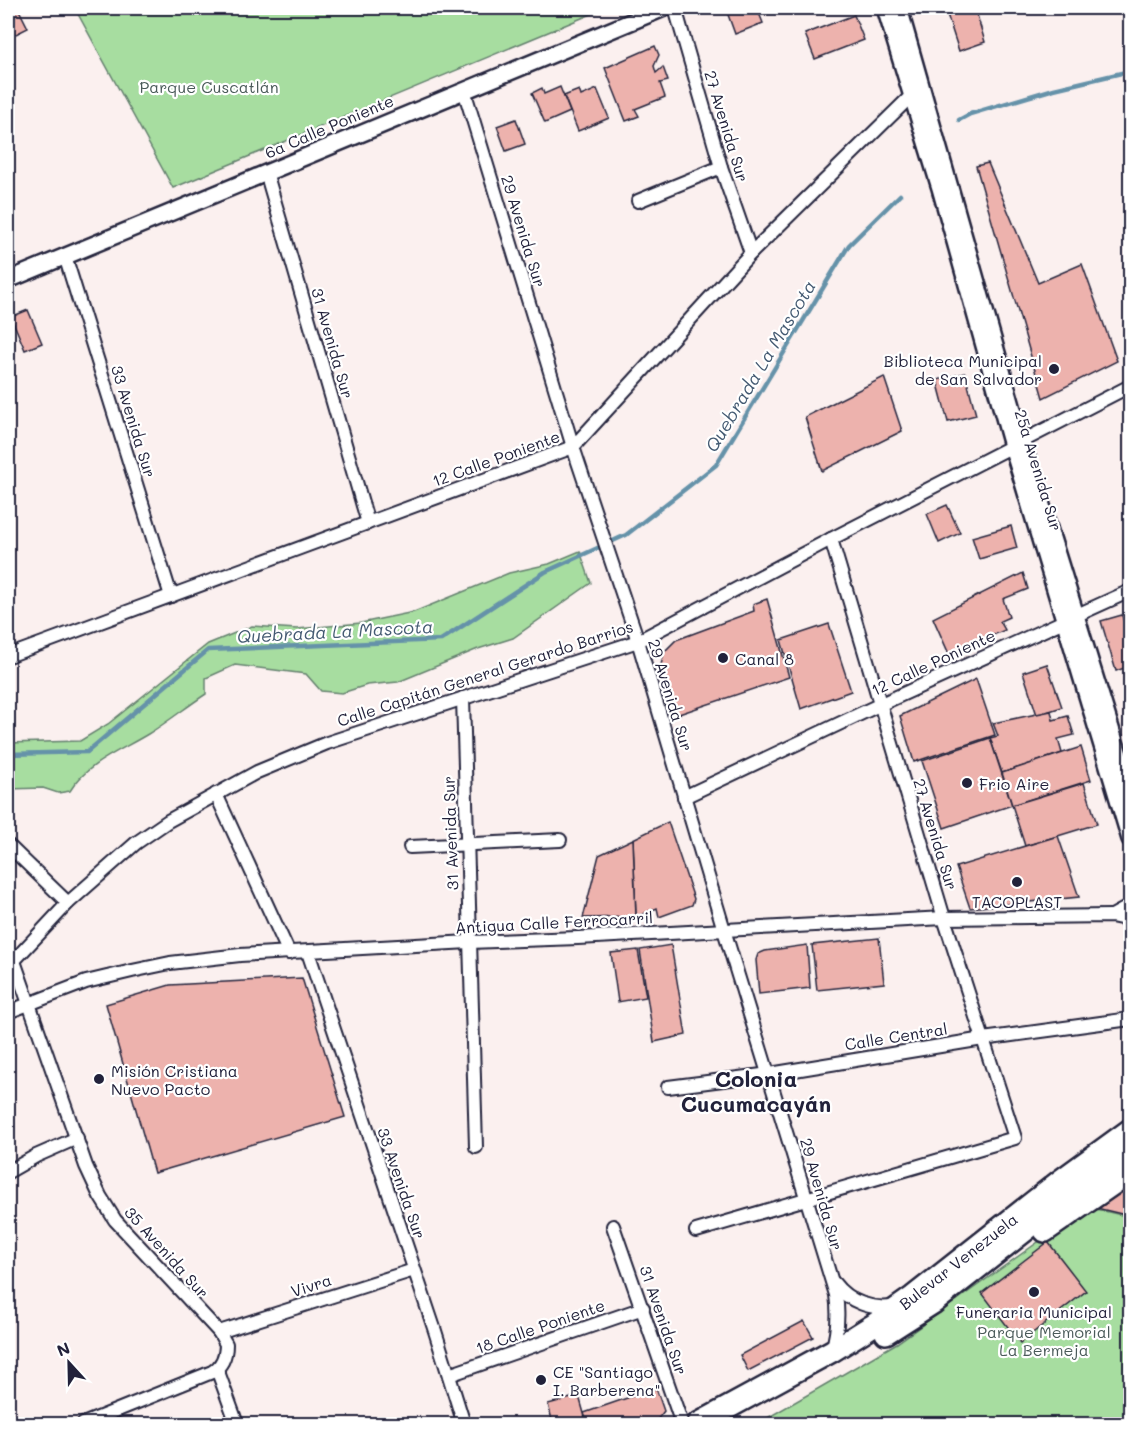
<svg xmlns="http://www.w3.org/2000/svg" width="1138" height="1432" viewBox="0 0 1138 1432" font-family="Mali,sans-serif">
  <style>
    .green { fill: #a7dda0; stroke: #64806e; stroke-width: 1.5 }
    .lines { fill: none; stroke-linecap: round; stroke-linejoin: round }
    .stream { stroke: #6592a9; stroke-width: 4.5 }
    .building { fill: #edb2ad; stroke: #22223b; stroke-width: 1.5 }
    .minor-casing { stroke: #22223b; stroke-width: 16 }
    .tertiary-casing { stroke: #22223b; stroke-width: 20 }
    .trunk-casing { stroke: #22223b; stroke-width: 26 }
    .minor { stroke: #fff; stroke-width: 12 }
    .tertiary { stroke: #fff; stroke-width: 15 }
    .trunk { stroke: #fff; stroke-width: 21 }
    .poi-dot { fill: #22223b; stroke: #fff; stroke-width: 2 }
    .labels { text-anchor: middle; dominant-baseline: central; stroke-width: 4.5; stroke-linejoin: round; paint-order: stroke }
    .park-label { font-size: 16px; fill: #4a5a59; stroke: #fff }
    .street-label { font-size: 16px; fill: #22223b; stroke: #fff }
    .poi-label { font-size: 16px; fill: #22223b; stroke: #fff; text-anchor: start }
    .water-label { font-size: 18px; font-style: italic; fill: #445a72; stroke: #fff }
    .district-label { font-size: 22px; font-weight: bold; fill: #22223b; stroke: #fff }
  </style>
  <rect width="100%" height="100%" fill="#fbf0ef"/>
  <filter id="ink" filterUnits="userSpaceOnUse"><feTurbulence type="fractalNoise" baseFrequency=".0167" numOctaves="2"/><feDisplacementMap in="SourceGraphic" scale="12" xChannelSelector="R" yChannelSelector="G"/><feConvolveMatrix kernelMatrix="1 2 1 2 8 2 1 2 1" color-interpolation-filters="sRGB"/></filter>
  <g filter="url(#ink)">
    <g class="green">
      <path d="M 88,8 L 606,8 L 173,188 L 78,14 Z"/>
      <path d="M 580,551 L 591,583 L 513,638 L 478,649 L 398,682 L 367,685 L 342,693 L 321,691 L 306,674 L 235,665 L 206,678 L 206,694 C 186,707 168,722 148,734 C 120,751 87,763 70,791 L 58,793 L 43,788 L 8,789 L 8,743 L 80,741 L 108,724 L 208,644 L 252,626 L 297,629 L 361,623 L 414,612 L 509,573 L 549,564 Z"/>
      <path d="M 1087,1207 L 1130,1217 L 1130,1424 L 757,1424 L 897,1343 Z"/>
    </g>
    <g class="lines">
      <g class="stream">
        <path d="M 959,120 L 970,114 L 1054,89 L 1130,71"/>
        <path d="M 8,754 L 87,752 L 208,650 L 441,640 L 545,572 L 626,535 L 716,465 L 849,245 L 900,195"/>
      </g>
    </g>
    <g class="building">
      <path d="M 8,8 L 18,8 L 28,28 L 8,38 Z"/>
      <path d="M 739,8 L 757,8 L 763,23 L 735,34 L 727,12 Z"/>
      <path d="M 945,8 L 975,8 L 985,42 L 959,51 Z"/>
      <path d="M 854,15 L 864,40 L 815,59 L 805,34 Z"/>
      <path d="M 655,46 L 659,55 L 654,66 L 656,73 L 663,67 L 668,81 L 660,83 L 665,97 L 635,109 L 639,116 L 626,121 L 605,68 Z"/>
      <path d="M 560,87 L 570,112 L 545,123 L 532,93 L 542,88 L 544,94 Z"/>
      <path d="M 597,89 L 609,118 L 578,131 L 564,96 L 579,90 L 581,96 Z"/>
      <path d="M 516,119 L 525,144 L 506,151 L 497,126 Z"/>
      <path d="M 988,163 L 1038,283 L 1082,264 L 1117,361 L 1043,398 L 976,166 Z"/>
      <path d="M 28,310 L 42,343 L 25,350 L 11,317 Z"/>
      <path d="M 965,373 L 976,415 L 948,422 L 937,380 Z"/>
      <path d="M 884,377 L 902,431 L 822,471 L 805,417 Z"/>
      <path d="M 947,505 L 960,533 L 939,543 L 927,514 Z"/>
      <path d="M 1011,526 L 1017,548 L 979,559 L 972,537 Z"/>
      <path d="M 1023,573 L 1028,589 L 1003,599 L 1009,617 L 1000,621 L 1005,630 L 949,654 L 933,618 Z"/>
      <path d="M 767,599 L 789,677 L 676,715 L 661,665 L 664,652 L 676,640 L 754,611 L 753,604 Z"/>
      <path d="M 1122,615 L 1130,643 L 1130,666 L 1116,671 L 1101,621 Z"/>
      <path d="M 829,624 L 851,691 L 801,709 L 781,640 Z"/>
      <path d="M 1047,664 L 1062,707 L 1037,715 L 1023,672 Z"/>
      <path d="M 976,679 L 995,735 L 914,762 L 900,716 Z"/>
      <path d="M 1051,711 L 1053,720 L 1068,716 L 1074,735 L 1058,739 L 1062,753 L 1002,773 L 990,738 L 998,736 L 993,723 Z"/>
      <path d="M 990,738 L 1012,805 L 944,828 L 922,761 Z"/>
      <path d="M 1081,747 L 1091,780 L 1012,805 L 1002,773 Z"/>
      <path d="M 1084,783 L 1097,824 L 1025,846 L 1012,805 Z"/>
      <path d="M 668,822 L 694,899 L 692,905 L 659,917 L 657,908 L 636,917 L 633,839 Z"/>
      <path d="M 1058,836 L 1079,897 L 970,908 L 956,867 Z"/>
      <path d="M 633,839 L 636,917 L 583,918 L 599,855 Z"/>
      <path d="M 879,938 L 884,983 L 817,990 L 812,945 Z"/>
      <path d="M 671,945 L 686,1035 L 654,1042 L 640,950 Z"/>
      <path d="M 807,945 L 810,988 L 759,994 L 756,960 L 758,954 L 765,951 Z"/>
      <path d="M 638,950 L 646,997 L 618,1002 L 611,953 Z"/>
      <path d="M 302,978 L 345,1117 L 154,1173 L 106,1004 L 170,985 Z"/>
      <path d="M 1130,1176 L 1130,1216 L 1088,1206 Z"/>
      <path d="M 1048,1242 L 1086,1291 L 1020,1343 L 982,1293 Z"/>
      <path d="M 804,1321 L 813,1337 L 748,1371 L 740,1355 Z"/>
      <path d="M 656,1388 L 664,1411 L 654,1424 L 587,1424 L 584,1413 Z"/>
      <path d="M 579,1396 L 587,1424 L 553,1424 L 548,1404 Z"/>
    </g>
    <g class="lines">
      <defs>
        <g id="minor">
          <path d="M 675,8 L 721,167 L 751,253"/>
          <path d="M 464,90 L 573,447 L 638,641 L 724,930 L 836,1295 C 839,1315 838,1331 832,1351"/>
          <path d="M 266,172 L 368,523"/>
          <path d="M 638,201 L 721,167"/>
          <path d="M 65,256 L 171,596"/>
          <path d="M 8,656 L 573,447 L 751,253 L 911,96"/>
          <path d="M 463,698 L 476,1147"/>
          <path d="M 216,794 L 289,953"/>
          <path d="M 684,797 L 879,705 L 1130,591"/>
          <path d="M 8,845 L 68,903"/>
          <path d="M 410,847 L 560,840"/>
          <path d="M 1112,916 L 1130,906"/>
          <path d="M 308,952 L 435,1331 L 464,1424"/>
          <path d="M 14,961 L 86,1166 L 100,1196 L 115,1220 L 219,1332 L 226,1344 C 226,1356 222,1366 212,1372 L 83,1424"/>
          <path d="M 8,967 L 68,903 L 136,843 L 168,821 L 257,772 L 327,743 L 638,641 L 831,539 L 1130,386"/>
          <path d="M 8,1012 L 86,982 L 132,971 L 170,963 L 240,955 L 469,942 L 578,938 L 944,918 L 1111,916 L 1130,920"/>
          <path d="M 668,1087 L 770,1074 L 983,1039 L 1130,1019"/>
          <path d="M 8,1172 L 36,1156 L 77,1138"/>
          <path d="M 613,1226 L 682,1424"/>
          <path d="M 696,1231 L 1015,1138 L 944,918 L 831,539"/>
          <path d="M 834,1283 C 848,1302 873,1311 896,1306"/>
          <path d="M 219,1332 L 414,1270"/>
          <path d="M 217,1369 L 237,1424"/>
          <path d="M 449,1375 L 643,1308"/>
        </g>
        <g id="tertiary">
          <path d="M 885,8 L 940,188 L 1012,446 L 1130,839"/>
          <path d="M 899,8 L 1022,441 L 1130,790"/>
          <path d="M 8,280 L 664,8"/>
        </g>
        <g id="trunk">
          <path d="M 1045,1231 L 1130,1172"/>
          <path d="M 886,1333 L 933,1303 L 1070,1195 L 1130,1150"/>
          <path d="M 698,1424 L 832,1351 L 872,1326 L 913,1297 L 1060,1181 L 1130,1130"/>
        </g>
      </defs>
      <use href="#minor" class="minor-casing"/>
      <use href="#tertiary" class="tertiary-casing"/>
      <use href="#trunk" class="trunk-casing"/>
      <use href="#minor" class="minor"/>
      <use href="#tertiary" class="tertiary"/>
      <use href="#trunk" class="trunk"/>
    </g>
  </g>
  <g class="poi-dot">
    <circle cx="1054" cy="369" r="6"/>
    <circle cx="723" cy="658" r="6"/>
    <circle cx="967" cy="783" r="6"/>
    <circle cx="1017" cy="882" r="6"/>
    <circle cx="99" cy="1079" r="6"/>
    <circle cx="1034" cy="1292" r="6"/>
    <circle cx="541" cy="1380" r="6"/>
  </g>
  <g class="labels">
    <g class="park-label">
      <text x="209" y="86">Parque Cuscatlán</text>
      <text x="1044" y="1331">Parque Memorial<tspan x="1044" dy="18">La Bermeja</tspan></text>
    </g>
    <g class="street-label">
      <text transform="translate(329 126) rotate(-23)">6a Calle Poniente</text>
      <text transform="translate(727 126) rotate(73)">27 Avenida Sur</text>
      <text transform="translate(524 231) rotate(73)">29 Avenida Sur</text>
      <text transform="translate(333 343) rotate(74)">31 Avenida Sur</text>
      <text transform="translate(134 421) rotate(73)">33 Avenida Sur</text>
      <text transform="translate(496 458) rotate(-20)">12 Calle Poniente</text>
      <text transform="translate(1039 470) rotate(73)">25a Avenida Sur</text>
      <text transform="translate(933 662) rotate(-25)">12 Calle Poniente</text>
      <text transform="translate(485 673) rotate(-18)">Calle Capitán General Gerardo Barrios</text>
      <text transform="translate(671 695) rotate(73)">29 Avenida Sur</text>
      <text transform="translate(450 833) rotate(-92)">31 Avenida Sur</text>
      <text transform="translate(936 834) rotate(73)">27 Avenida Sur</text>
      <text transform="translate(554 922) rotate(-3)">Antigua Calle Ferrocarril</text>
      <text transform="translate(896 1036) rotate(-9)">Calle Central</text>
      <text transform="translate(402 1183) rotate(71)">33 Avenida Sur</text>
      <text transform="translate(822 1194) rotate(74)">29 Avenida Sur</text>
      <text transform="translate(167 1252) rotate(48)">35 Avenida Sur</text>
      <text transform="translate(958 1261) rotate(-38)">Bulevar Venezuela</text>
      <text transform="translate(311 1285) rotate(-18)">Vivra</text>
      <text transform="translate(664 1320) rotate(71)">31 Avenida Sur</text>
      <text transform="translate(540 1326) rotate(-19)">18 Calle Poniente</text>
    </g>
    <g class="poi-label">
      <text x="1042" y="360" text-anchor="end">Biblioteca Municipal<tspan x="1042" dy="18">de San Salvador</tspan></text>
      <text x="735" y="658">Canal 8</text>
      <text x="979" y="783">Frio Aire</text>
      <text x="1017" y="901" text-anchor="middle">TACOPLAST</text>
      <text x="111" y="1070">Misión Cristiana<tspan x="111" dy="18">Nuevo Pacto</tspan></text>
      <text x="1034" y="1311" text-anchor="middle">Funeraria Municipal</text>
      <text x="553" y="1371">CE "Santiago<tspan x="553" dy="18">I. Barberena"</tspan></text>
    </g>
    <g class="water-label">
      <text transform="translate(760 366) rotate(-59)">Quebrada La Mascota</text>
      <text transform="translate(335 631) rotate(-3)">Quebrada La Mascota</text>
    </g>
    <g class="district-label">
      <text x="756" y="1078">Colonia<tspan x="756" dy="25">Cucumacayán</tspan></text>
    </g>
  </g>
  <rect width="1138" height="1432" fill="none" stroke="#fff" stroke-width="30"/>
  <rect x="15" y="15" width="1108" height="1402" fill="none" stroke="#22223b" stroke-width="2" filter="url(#ink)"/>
  <g transform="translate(69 1363) rotate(338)" stroke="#ffffff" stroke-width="4.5" paint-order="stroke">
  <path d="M0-4.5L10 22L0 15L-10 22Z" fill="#22223b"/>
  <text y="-9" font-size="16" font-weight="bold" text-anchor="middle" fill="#22223b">N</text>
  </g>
</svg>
